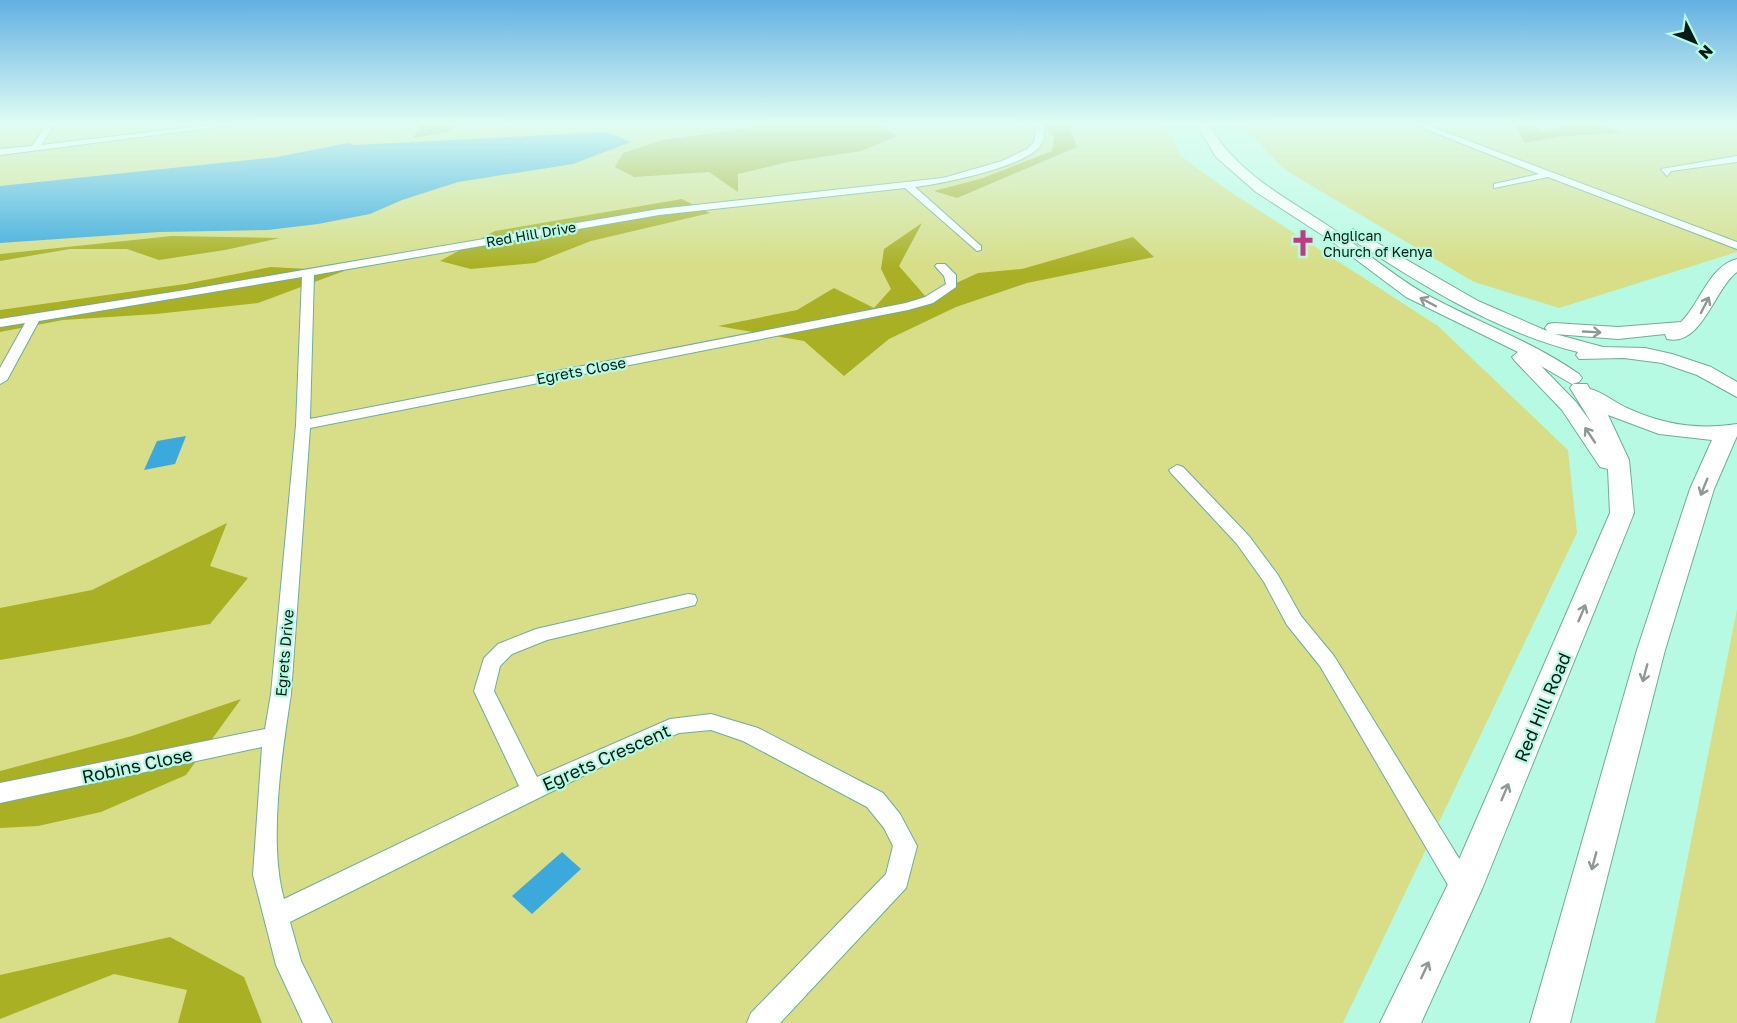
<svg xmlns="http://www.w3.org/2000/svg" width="1737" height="1023" viewBox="0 0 1737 1023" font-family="'Golos Text',sans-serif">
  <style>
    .green { fill: #d7de87 }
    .forest { fill: #aab023 }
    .water { fill: #3ba9db }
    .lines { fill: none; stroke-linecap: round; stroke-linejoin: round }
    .street-casing { stroke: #6eae9a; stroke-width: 2 }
    .secondary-casing { stroke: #6eae9a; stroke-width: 2 }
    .street { fill: #fff; fill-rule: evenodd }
    .secondary { fill: #fff; fill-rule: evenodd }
    .oneway { stroke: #8e9996 }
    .labels { text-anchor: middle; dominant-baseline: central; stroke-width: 4.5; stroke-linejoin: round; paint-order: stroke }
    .far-street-label { font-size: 14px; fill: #031d16; stroke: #b7fae4 }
    .far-poi-label { font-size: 14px; fill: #031d16; stroke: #b7fae4; text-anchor: start }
    .street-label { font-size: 15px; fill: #031d16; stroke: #b7fae4 }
    .near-street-label { font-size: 18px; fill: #031d16; stroke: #b7fae4 }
  </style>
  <rect width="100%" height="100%" fill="#b7fae4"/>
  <g class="green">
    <path d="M 0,124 L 1165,124 L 1181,156 L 1226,189 L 1438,326 L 1568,450 L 1577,533 L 1343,1023 L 0,1023 Z"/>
    <path d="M 1241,124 L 1737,124 L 1737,252 L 1559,308 L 1474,282 L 1285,170 Z"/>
    <path d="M 1737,609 L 1737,1023 L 1655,1023 Z"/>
  </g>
  <g class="forest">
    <path d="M 422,124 L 454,124 L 449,132 L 413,138 Z"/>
    <path d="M 754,124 L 879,124 L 897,136 L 861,151 L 788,162 L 738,174 L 738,192 L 709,172 L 634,177 L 615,167 L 623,153 L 662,140 L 757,127 Z"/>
    <path d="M 1042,124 L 1068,124 L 1077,147 L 957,198 L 934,191 L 983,178 L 1052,151 L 1054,137 Z"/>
    <path d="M 1514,124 L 1534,124 L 1542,132 C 1573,125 1590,119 1621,133 L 1564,136 L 1525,143 Z"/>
    <path d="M 682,199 L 710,213 L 591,241 L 535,263 L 471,269 L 440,261 L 495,231 Z"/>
    <path d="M 922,223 L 899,266 L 926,297 L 978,273 L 1022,269 L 1133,237 L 1154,257 L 1027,283 L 956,307 L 889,339 L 844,376 L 804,341 L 718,326 L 797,310 L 834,288 L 874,308 L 891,289 L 881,269 L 884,249 Z"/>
    <path d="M 172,236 L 280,238 L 225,250 L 159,260 L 127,249 L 70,249 L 0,261 L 0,254 Z"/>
    <path d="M 271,267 L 344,271 L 258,303 L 156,314 L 63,320 L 0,332 L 0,310 L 185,284 Z"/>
    <path d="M 227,523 L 210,566 L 248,578 L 210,624 L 0,660 L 0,608 L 92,590 Z"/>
    <path d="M 241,699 L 186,775 L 101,812 L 38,826 L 0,828 L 0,771 L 132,736 Z"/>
    <path d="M 170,937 L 244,977 L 262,1023 L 178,1023 L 187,990 L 114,974 L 0,1019 L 0,975 Z"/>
  </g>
  <g class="water">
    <path d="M 606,132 L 631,142 L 573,164 L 458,182 L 402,200 L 370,214 L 318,224 L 268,230 L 159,232 L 0,243 L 0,186 L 277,157 L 348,143 L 354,145 Z"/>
    <path d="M 186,436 L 175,464 L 144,470 L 157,441 Z"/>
    <path d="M 562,852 L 581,869 L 532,914 L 512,896 Z"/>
  </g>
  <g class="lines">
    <defs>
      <g id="street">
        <path d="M 47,124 L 55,124 L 41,145 L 218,124 L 241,124 L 0,155 L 0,149 L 32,146 Z"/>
        <path d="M 1037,124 L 1045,124 C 1044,130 1045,138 1042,143 C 1032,166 940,184 915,187 L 981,246 L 981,250 L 977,251 L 905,188 L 659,215 L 314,275 L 310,419 L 906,303 L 925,297 L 946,284 L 944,276 L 935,266 L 937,264 L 945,264 L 956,275 L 956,287 L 933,303 L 908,310 L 310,428 L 291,694 C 282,753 268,842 284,899 L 519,786 L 474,691 L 484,658 L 498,644 L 536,629 L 688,594 L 695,595 L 697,600 L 695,605 L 547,640 L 512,654 L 500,666 L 494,691 L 537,777 L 670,719 L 711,714 L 758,728 L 883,793 L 900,814 L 917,846 L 906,888 L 780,1023 L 747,1023 L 751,1013 L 886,874 L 893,846 L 884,828 L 867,807 L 743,741 L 711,730 L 679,733 L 611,762 L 290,922 L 301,961 L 332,1023 L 303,1023 L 276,965 L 253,875 L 262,747 L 0,803 L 0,783 L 265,729 L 271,694 L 296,425 L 302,277 L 39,321 L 7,380 L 0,384 L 0,368 L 25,323 L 0,327 L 0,319 L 192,289 L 659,209 L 943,178 L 1002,161 L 1027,149 L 1034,142 Z"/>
        <path d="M 1413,124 L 1424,124 L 1737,242 L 1737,249 L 1548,177 L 1494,188 L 1494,184 L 1539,174 Z"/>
        <path d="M 1737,156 L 1737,162 L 1671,171 L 1667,176 L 1661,169 Z"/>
        <path d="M 1177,465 L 1183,467 L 1249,536 L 1278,575 L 1301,616 L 1334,656 L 1473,881 L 1476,889 L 1473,897 L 1464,901 L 1455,897 L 1320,666 L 1287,625 L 1264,582 L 1237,544 L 1171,473 L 1169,470 Z"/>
      </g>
      <g id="secondary">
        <path d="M 1196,124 L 1208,124 C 1238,173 1278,193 1324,223 C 1360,246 1392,276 1429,296 C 1479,323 1532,341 1579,374 L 1582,378 L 1579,382 L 1572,384 L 1541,366 L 1576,402 L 1593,425 L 1570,388 L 1573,384 L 1587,384 L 1590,389 C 1603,392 1615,403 1627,408 C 1663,425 1699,430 1737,424 L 1737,436 L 1714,489 L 1665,650 L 1570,1023 L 1530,1023 L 1637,650 L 1690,489 L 1712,440 L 1659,434 L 1608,415 L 1629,460 L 1634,513 L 1482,889 L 1421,1023 L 1380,1023 L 1451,878 L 1610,513 L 1608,469 L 1600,467 L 1562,410 L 1515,361 L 1512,357 L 1518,352 L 1406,297 L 1330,240 L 1256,192 L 1216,157 Z"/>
        <path d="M 1353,229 L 1478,301 L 1547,331 L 1545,328 L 1548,324 L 1554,323 L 1618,327 L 1681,322 C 1700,304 1709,266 1737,259 L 1737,272 C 1714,289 1702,347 1667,339 L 1665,334 L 1618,339 L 1555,334 L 1603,347 L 1645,348 L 1672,354 L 1711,367 L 1737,382 L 1737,397 L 1697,375 L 1662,363 L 1624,358 L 1579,359 L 1576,355 L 1578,352 C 1494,331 1420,284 1348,237 L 1345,234 Z"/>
      </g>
    </defs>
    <use href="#street" class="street-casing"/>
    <use href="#secondary" class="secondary-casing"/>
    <use href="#street" class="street"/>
    <use href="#secondary" class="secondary"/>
  </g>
  <defs><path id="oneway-shaft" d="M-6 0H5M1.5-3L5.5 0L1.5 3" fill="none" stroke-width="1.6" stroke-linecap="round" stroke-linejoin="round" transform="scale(1.5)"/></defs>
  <g class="oneway">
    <use href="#oneway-shaft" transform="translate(1428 302) rotate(-152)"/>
    <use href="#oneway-shaft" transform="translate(1705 305) rotate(-63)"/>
    <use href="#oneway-shaft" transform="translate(1592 332) rotate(3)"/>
    <use href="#oneway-shaft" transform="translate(1590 435) rotate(-124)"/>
    <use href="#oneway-shaft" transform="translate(1704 487) rotate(112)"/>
    <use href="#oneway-shaft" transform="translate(1582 613) rotate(-67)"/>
    <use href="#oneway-shaft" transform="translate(1645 673) rotate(105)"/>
    <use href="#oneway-shaft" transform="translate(1505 792) rotate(-67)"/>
    <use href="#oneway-shaft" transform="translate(1594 861) rotate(105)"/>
    <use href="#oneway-shaft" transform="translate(1425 970) rotate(-65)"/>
  </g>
  <linearGradient id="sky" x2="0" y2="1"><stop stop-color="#63b0e3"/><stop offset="0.46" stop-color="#dffdf3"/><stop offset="1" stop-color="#dffdf3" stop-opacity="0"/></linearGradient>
  <rect width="1737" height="267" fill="url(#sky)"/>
  <defs>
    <symbol id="church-bare" viewBox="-9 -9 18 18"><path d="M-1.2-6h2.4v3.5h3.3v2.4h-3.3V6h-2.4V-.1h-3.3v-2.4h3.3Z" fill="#c03c81" stroke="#b7fae4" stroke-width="2.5" paint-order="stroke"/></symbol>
  </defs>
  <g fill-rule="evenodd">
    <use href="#church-bare" x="1284" y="224" width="38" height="38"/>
  </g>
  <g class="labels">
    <g class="far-street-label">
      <text transform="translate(531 234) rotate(-10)">Red Hill Drive</text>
    </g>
    <g class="far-poi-label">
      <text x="1323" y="235">Anglican<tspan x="1323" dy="16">Church of Kenya</tspan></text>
    </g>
    <g class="street-label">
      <text transform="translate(581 370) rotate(-11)">Egrets Close</text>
      <text transform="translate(284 653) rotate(-85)">Egrets Drive</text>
    </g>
    <g class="near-street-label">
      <text transform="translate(1542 707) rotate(-67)">Red Hill Road</text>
      <text transform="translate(606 757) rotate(-24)">Egrets Crescent</text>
      <text transform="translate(137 765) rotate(-12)">Robins Close</text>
    </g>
  </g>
  <g transform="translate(1695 42) rotate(133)" stroke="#b7fae4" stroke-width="4.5" paint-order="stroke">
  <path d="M0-4.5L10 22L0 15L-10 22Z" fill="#031d16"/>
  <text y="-9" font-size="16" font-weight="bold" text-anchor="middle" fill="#031d16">N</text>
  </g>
</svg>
